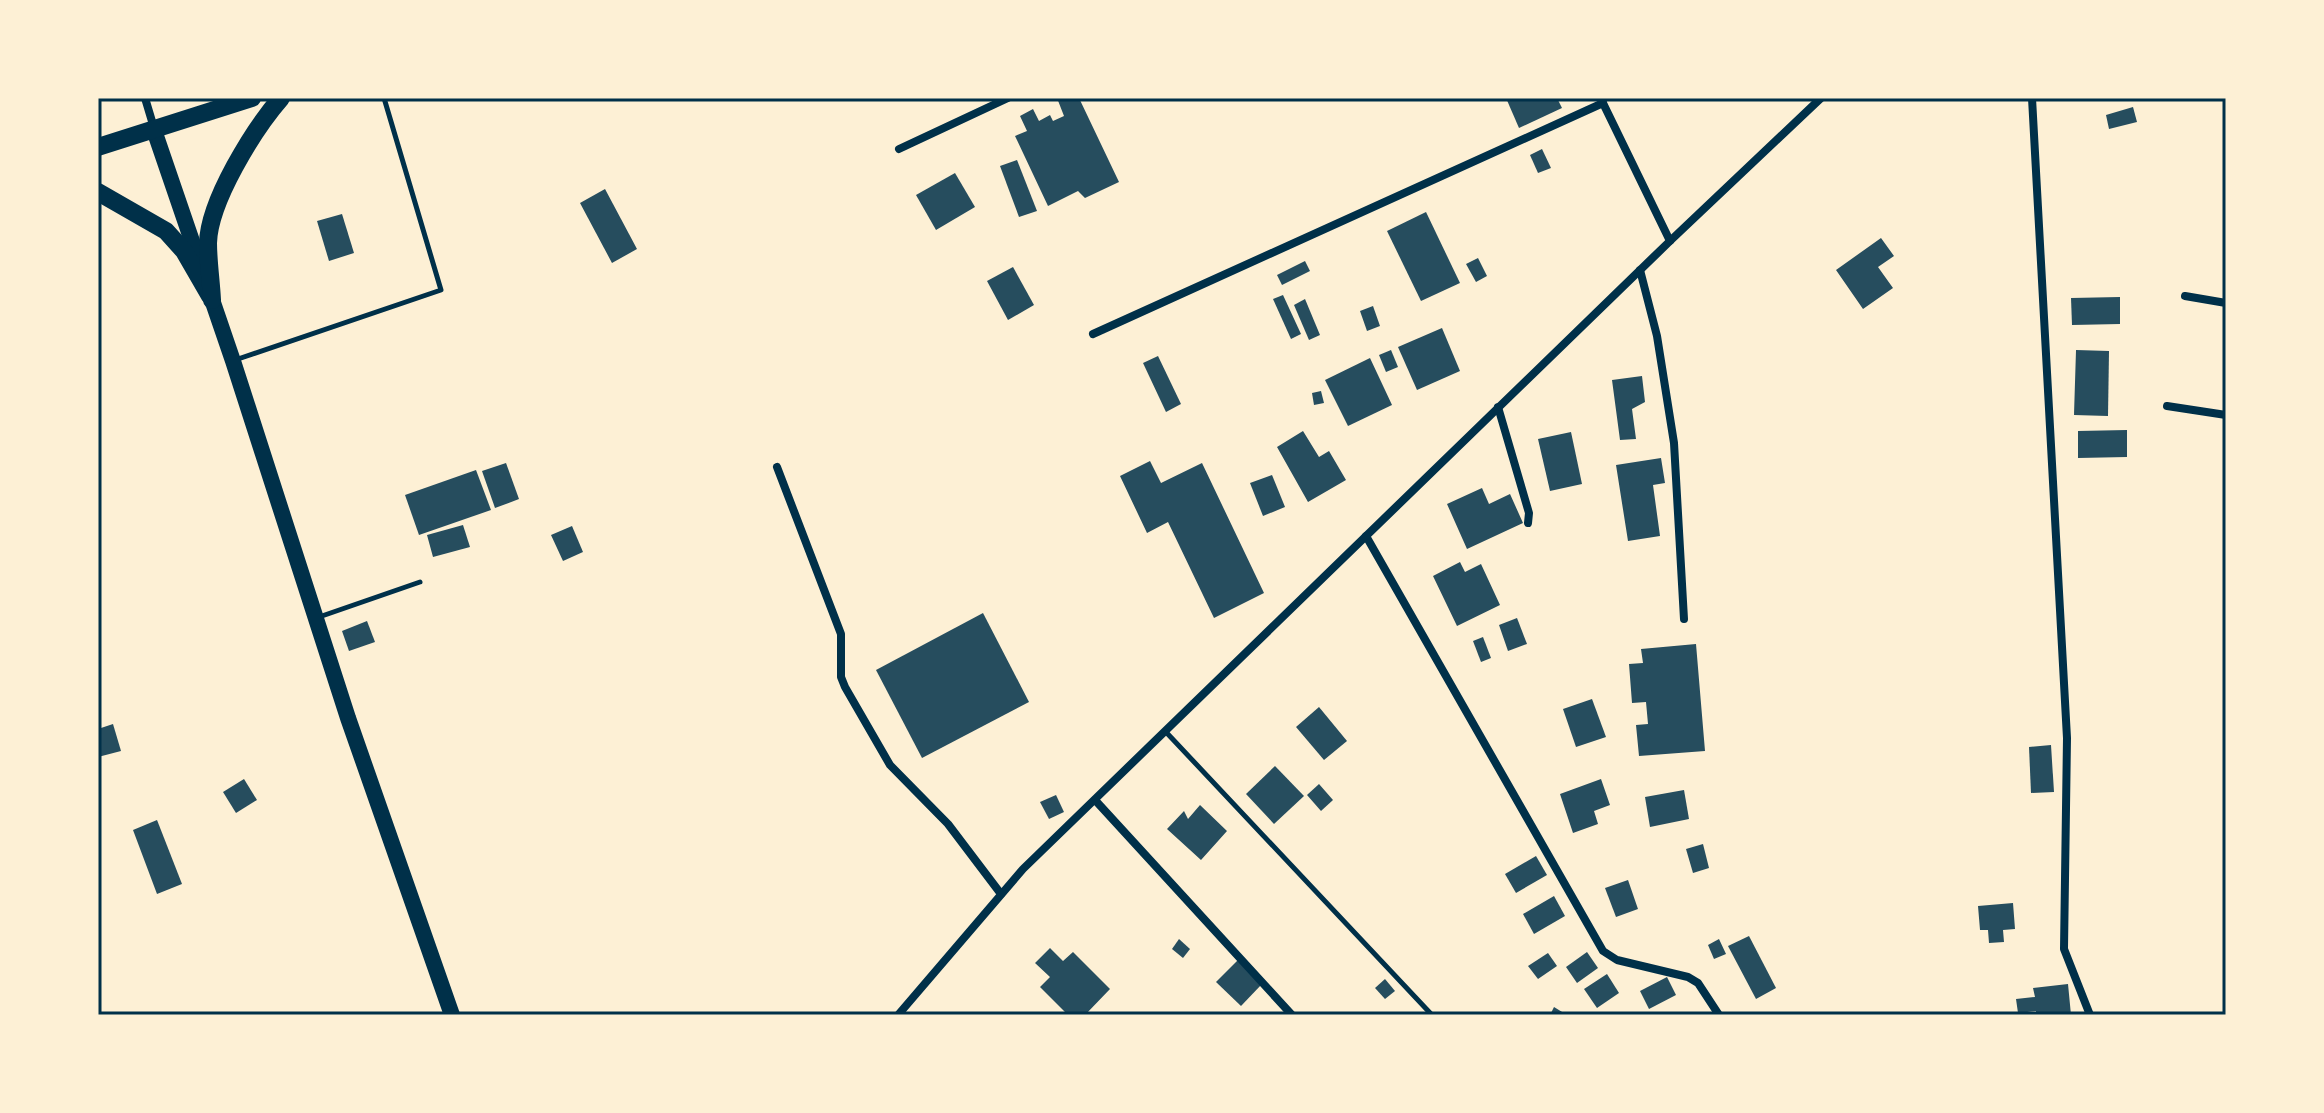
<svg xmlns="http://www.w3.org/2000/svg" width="2324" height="1113" viewBox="0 0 2324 1113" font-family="'Sofia Sans Condensed',sans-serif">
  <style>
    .building { fill: #264d5e }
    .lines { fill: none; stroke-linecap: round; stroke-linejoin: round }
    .service { stroke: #003049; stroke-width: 5 }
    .minor { stroke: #003049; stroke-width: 8 }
    .secondary { stroke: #003049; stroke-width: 16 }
    .primary { stroke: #003049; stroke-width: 18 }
    .trunk { stroke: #003049; stroke-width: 18 }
    .neatline { fill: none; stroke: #003049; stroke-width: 3 }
  </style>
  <rect width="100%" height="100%" fill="#fdf0d5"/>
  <g class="building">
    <path d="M 1057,98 L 1079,98 L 1119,182 L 1085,198 L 1078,191 L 1048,206 L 1015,136 L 1027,131 L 1020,116 L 1033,109 L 1039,121 L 1050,115 L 1053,121 L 1064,116 Z"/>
    <path d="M 1506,98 L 1557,98 L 1562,108 L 1519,128 Z"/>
    <path d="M 2133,107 L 2137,122 L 2109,129 L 2106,115 Z"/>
    <path d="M 1542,149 L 1551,168 L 1538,173 L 1530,155 Z"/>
    <path d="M 1017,160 L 1037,211 L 1019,217 L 1000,166 Z"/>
    <path d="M 955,173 L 975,207 L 936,230 L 916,195 Z"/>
    <path d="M 605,189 L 637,249 L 612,263 L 580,203 Z"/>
    <path d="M 1426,212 L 1460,283 L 1421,301 L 1387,231 Z"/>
    <path d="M 342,214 L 354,253 L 329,261 L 317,221 Z"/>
    <path d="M 1881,238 L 1894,256 L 1878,267 L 1893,288 L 1863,309 L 1836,270 Z"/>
    <path d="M 1478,258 L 1487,276 L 1476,282 L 1466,264 Z"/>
    <path d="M 1305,261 L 1310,271 L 1282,285 L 1277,275 Z"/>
    <path d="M 1013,267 L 1034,305 L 1008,320 L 987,281 Z"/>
    <path d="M 1283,295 L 1301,334 L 1291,339 L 1273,299 Z"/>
    <path d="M 2120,297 L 2120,324 L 2072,325 L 2071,298 Z"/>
    <path d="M 1305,299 L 1320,335 L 1309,340 L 1294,305 Z"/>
    <path d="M 1373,306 L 1380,326 L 1367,331 L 1360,311 Z"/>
    <path d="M 1442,328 L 1460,371 L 1417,390 L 1398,347 Z"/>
    <path d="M 1391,350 L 1398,367 L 1386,372 L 1379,355 Z"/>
    <path d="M 2076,350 L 2109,351 L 2108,416 L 2074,415 Z"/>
    <path d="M 1158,356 L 1181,404 L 1166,412 L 1143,363 Z"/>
    <path d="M 1370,358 L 1392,405 L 1348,426 L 1325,380 Z"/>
    <path d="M 1642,376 L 1645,402 L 1632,409 L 1636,439 L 1620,440 L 1612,380 Z"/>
    <path d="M 1321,391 L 1324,403 L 1314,405 L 1312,393 Z"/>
    <path d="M 2127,430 L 2127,457 L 2078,458 L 2078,431 Z"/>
    <path d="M 1303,431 L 1319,457 L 1329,451 L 1346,480 L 1308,502 L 1277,447 Z"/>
    <path d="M 1571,432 L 1582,484 L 1550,491 L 1538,439 Z"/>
    <path d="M 1661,458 L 1665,483 L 1653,485 L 1660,536 L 1628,541 L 1616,465 Z"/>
    <path d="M 1150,461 L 1161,483 L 1202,463 L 1264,593 L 1214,618 L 1168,522 L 1147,533 L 1120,476 Z"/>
    <path d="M 506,463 L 519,499 L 495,508 L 482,471 Z"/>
    <path d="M 476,470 L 491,510 L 419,535 L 405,495 Z"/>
    <path d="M 1272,475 L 1285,507 L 1263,516 L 1250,483 Z"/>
    <path d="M 1482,488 L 1489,504 L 1510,494 L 1523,523 L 1467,549 L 1447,504 Z"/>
    <path d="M 463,525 L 470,547 L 433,557 L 427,535 Z"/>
    <path d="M 572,526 L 583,552 L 563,561 L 551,535 Z"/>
    <path d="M 1460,562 L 1465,572 L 1481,564 L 1500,605 L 1457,626 L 1433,576 Z"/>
    <path d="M 983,613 L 1029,702 L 922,758 L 876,670 Z"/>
    <path d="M 1517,618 L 1527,644 L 1508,651 L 1499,625 Z"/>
    <path d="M 367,621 L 375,642 L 349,651 L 342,631 Z"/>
    <path d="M 1483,637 L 1491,658 L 1481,662 L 1473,641 Z"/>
    <path d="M 1696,644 L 1705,751 L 1639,756 L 1636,725 L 1648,724 L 1646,702 L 1632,703 L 1629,664 L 1643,663 L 1641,649 Z"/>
    <path d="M 1592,699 L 1606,737 L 1576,747 L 1563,709 Z"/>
    <path d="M 1319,707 L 1347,741 L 1324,760 L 1296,727 Z"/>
    <path d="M 113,724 L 121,751 L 98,757 L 98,729 Z"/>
    <path d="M 2051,745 L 2054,792 L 2031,793 L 2029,747 Z"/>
    <path d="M 1275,766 L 1304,796 L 1274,824 L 1246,794 Z"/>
    <path d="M 244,779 L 257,800 L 236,813 L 223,792 Z"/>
    <path d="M 1601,779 L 1610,805 L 1594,811 L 1598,824 L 1573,833 L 1560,794 Z"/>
    <path d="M 1319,784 L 1333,800 L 1321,811 L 1307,795 Z"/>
    <path d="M 1684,790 L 1689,819 L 1650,827 L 1645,797 Z"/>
    <path d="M 1056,795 L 1064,812 L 1049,819 L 1040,802 Z"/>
    <path d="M 1200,805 L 1227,831 L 1201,860 L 1167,829 L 1184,811 L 1188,819 Z"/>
    <path d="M 157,820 L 182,884 L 157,894 L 133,830 Z"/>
    <path d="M 1703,844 L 1709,868 L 1693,873 L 1686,849 Z"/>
    <path d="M 1536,856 L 1547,875 L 1516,893 L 1505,874 Z"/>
    <path d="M 1628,880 L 1638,909 L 1616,917 L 1605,888 Z"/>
    <path d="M 1554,896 L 1565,916 L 1534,934 L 1523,914 Z"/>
    <path d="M 2013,903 L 2015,929 L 2003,930 L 2004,942 L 1989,943 L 1988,930 L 1980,930 L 1978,906 Z"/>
    <path d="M 1749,936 L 1776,988 L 1756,999 L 1728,946 Z"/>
    <path d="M 1179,939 L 1190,949 L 1183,958 L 1172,949 Z"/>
    <path d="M 1719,939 L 1726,954 L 1714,959 L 1708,945 Z"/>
    <path d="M 1050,948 L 1063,961 L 1073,952 L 1110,989 L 1085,1015 L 1068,1015 L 1040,987 L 1050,977 L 1035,963 Z"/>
    <path d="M 1587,952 L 1598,968 L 1577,983 L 1566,967 Z"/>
    <path d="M 1548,953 L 1557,966 L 1538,979 L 1528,966 Z"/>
    <path d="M 1238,960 L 1262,984 L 1241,1006 L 1216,982 Z"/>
    <path d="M 1607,974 L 1619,993 L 1597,1008 L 1584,989 Z"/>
    <path d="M 1667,977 L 1676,995 L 1649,1009 L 1640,991 Z"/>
    <path d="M 1385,979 L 1395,991 L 1385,999 L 1375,988 Z"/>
    <path d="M 2068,984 L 2071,1015 L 2036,1015 L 2036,1011 L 2018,1013 L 2016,999 L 2035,997 L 2033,988 Z"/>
    <path d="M 1554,1007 L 1567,1015 L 1550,1015 Z"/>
  </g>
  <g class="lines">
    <g class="service">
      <path d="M 238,359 L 441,290 L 384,98"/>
      <path d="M 319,617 L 420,582"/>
      <path d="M 1165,731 L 1432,1015"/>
    </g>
    <g class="minor">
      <path d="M 145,98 L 154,128"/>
      <path d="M 2032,98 L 2067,738 L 2064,949 L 2090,1015"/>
      <path d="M 1601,99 L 1670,241"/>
      <path d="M 899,149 L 1008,98"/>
      <path d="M 1640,270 L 1657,336 L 1674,443 L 1684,619"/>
      <path d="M 2185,296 L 2226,303"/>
      <path d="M 1093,334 L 1603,103"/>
      <path d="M 2167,406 L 2226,415"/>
      <path d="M 1498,407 L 1529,513 L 1528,523"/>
      <path d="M 777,467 L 841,634 L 841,677 L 845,687 L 890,765 L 948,824 L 1001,894"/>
      <path d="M 1366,536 L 1603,951 L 1617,960 L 1688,977 L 1698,983 L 1719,1015"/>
      <path d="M 1095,800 L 1292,1015"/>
      <path d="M 898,1015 L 1023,869 L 1670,241 L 1821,98"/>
    </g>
    <path class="secondary" d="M 154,130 L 233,361 L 348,718 L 452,1015"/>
    <g class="primary">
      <path d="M 98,192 L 166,231 L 184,251 L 210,296"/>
      <path d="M 212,300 C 211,281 208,261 208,243 C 209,201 254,129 281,98"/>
    </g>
    <path class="trunk" d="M 98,147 L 252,98"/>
  </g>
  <rect width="2324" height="1113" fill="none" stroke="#fdf0d5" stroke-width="200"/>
  <rect x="100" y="100" width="2124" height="913" class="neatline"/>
</svg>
